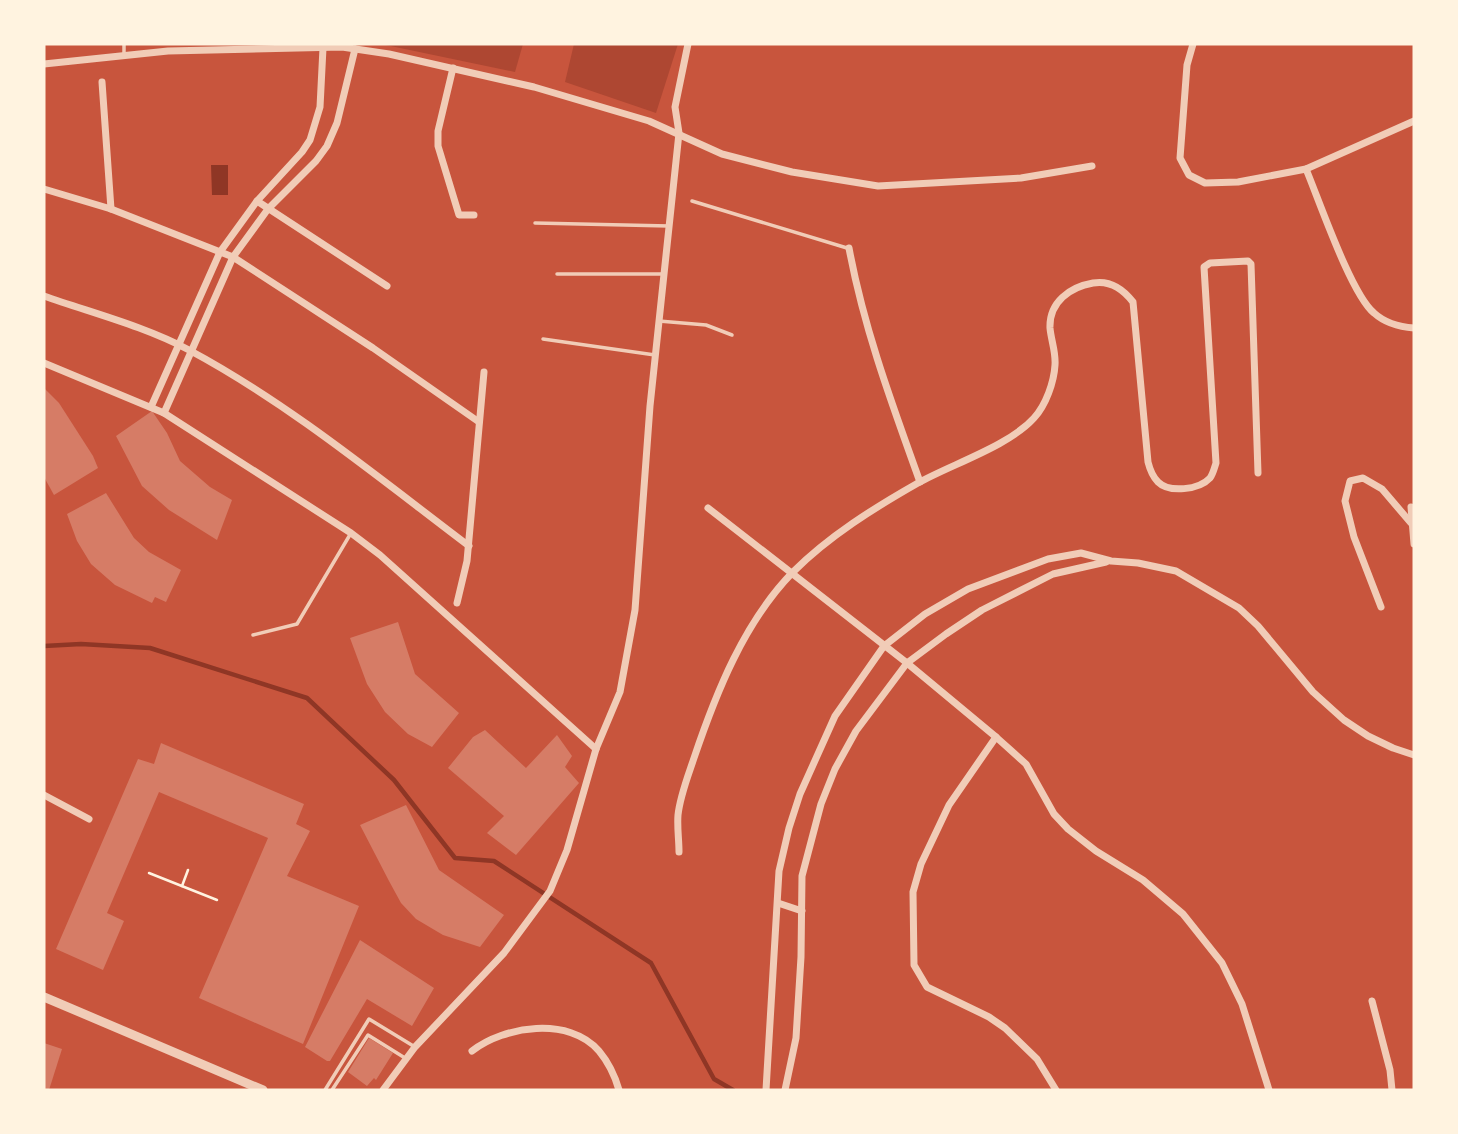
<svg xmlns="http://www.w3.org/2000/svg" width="1458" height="1134" viewBox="0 0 1458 1134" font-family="Quicksand,sans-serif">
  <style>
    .green { fill: #ae4732 }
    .water { fill: #8f3625 }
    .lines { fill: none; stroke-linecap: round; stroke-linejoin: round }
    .stream { stroke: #8f3625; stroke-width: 4.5 }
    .building { fill: #d67c66 }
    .path { stroke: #fff3e0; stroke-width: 2.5 }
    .service { stroke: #f1ccb7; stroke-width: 3.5 }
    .minor { stroke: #f1ccb7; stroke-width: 7 }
    .tertiary { stroke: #f1ccb7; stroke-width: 9 }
  </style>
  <rect width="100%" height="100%" fill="#c8553d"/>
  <g class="green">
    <path d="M 381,44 L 523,44 L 515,72 Z"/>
    <path d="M 574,44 L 678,44 L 656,113 L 565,82 Z"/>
  </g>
  <path class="water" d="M 211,165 L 228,165 L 228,195 L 212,195 Z"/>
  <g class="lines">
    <path class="stream" d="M 44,646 L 81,644 L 150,648 L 307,698 L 394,780 L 455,858 L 494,861 L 651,963 L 714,1079 L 733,1090"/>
  </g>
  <g class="building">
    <path d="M 44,388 L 59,403 L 93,456 L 98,468 L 54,495 L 44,477 Z"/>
    <path d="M 152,411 L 167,433 L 180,461 L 210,487 L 232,500 L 217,540 L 169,510 L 142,486 L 116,436 Z"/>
    <path d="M 106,493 L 134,538 L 149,552 L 181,570 L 166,602 L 155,597 L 152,603 L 115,585 L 91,564 L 77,541 L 67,514 Z"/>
    <path d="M 398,622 L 415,674 L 459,713 L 432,747 L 408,734 L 385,712 L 367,684 L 350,638 Z"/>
    <path d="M 485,730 L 526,768 L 557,735 L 572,756 L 565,767 L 579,783 L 516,855 L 487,833 L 504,816 L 448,768 L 473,737 Z"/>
    <path d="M 161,743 L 304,804 L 296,824 L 310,831 L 287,876 L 359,906 L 303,1044 L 199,998 L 268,838 L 159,792 L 107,913 L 124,921 L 103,970 L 56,949 L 138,759 L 154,764 Z"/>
    <path d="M 406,805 L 439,870 L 504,915 L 480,947 L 443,935 L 416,919 L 401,903 L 389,881 L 360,825 Z"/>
    <path d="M 360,940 L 434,988 L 412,1026 L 367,999 L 330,1061 L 327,1061 L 305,1047 Z"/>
    <path d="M 369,1038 L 393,1053 L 376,1080 L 374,1078 L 367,1086 L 348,1072 Z"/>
    <path d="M 44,1043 L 62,1049 L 49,1090 L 44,1090 Z"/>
  </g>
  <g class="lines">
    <g class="path">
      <path d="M 149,873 L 217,900"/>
      <path d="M 182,886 L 188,870"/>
    </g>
    <g class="service">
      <path d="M 124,44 L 124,56"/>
      <path d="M 692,201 L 847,248"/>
      <path d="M 535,223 L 669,226"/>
      <path d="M 557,274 L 664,274"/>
      <path d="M 659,321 L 706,325 L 732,335"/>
      <path d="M 543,339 L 655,355"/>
      <path d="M 253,635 L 297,624 L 351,533"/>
      <path d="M 325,1090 L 369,1019 L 415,1047"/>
      <path d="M 332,1090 L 368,1035 L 405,1058"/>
    </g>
    <g class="minor">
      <path d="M 1193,44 L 1187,65 L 1180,158 L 1189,175 L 1205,183 L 1238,182 L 1306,169 L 1414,121"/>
      <path d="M 44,64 L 168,51 L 342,47 L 389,54 L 534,87 L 649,121 L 722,154 L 792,172 L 878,186 L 1021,178 L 1092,166"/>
      <path d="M 453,68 L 438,131 L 438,146 L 459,215 L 474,215"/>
      <path d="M 102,82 L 111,209"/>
      <path d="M 1306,169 C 1319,200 1351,294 1374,313 C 1385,323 1400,327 1414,328"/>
      <path d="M 44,189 L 111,209 L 233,257 L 373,348 L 479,422"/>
      <path d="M 257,201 L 387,286"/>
      <path d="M 849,248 C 864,329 892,404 920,482"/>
      <path d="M 44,296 C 92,313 144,326 189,350 C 288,403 379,478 469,546"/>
      <path d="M 44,363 L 164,413 L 351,533 L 380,555 L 596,749"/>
      <path d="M 151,407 L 220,252 L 257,201 L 302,152 L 310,140 L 320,107 L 323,48"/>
      <path d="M 164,413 L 233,257 L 268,209 L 316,161 L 327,146 L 337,123 L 355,49"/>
      <path d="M 1411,507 L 1414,544"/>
      <path d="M 708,508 L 907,663 L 996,737 L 1026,764 L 1054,814 L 1068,829 L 1096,851 L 1143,880 L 1183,914 L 1222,963 L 1242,1004 L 1269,1090"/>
      <path d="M 457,603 L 467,561 L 484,372"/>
      <path d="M 1381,607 L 1354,537 L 1345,501 L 1350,481 L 1363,478 L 1382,489 L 1411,523"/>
      <path d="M 996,737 L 949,805 L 921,864 L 913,892 L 914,965 L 927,987 L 989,1017 L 1005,1028 L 1037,1059 L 1056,1090"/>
      <path d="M 44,795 L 89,819"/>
      <path d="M 679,852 C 679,840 677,827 678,815 C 680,796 688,776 694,758 C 716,693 744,622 793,572 C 829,536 874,508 918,483 C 952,464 1009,446 1034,418 C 1046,405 1054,382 1055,365 C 1056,352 1051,340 1050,328 C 1049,302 1070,287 1093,283 C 1110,280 1123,289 1133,302 L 1148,462 C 1150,470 1152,476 1158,482 C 1169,493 1199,490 1210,478 C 1213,474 1214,469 1216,463 L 1204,267 L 1210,263 L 1248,261 L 1251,264 L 1258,473"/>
      <path d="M 778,903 L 802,911"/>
      <path d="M 1372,1001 L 1390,1070 L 1392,1090"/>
      <path d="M 472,1051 C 504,1026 569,1016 599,1051 C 609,1063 615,1076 619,1090"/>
      <path d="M 383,1090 L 415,1047 L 504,953 L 550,891 L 567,850 L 596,749 L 620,692 L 635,610 L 650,406 L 679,133 L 675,107 L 688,44"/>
      <path d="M 766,1090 L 779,871 L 789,828 L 800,794 L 835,716 L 884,646 L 925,614 L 968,589 L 1048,559 L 1081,553 L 1111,561 L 1138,563 L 1176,571 L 1239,608 L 1258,626 L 1313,692 L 1344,720 L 1368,736 L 1393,748 L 1414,755"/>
      <path d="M 785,1090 L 796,1038 L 801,957 L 802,876 L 821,804 L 835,769 L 856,731 L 907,663 L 946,634 L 982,610 L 1053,574 L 1106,562"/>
    </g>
    <path class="tertiary" d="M 44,997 L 263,1090"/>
  </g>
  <rect width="1458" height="1134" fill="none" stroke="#fff3e0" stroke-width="91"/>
</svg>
